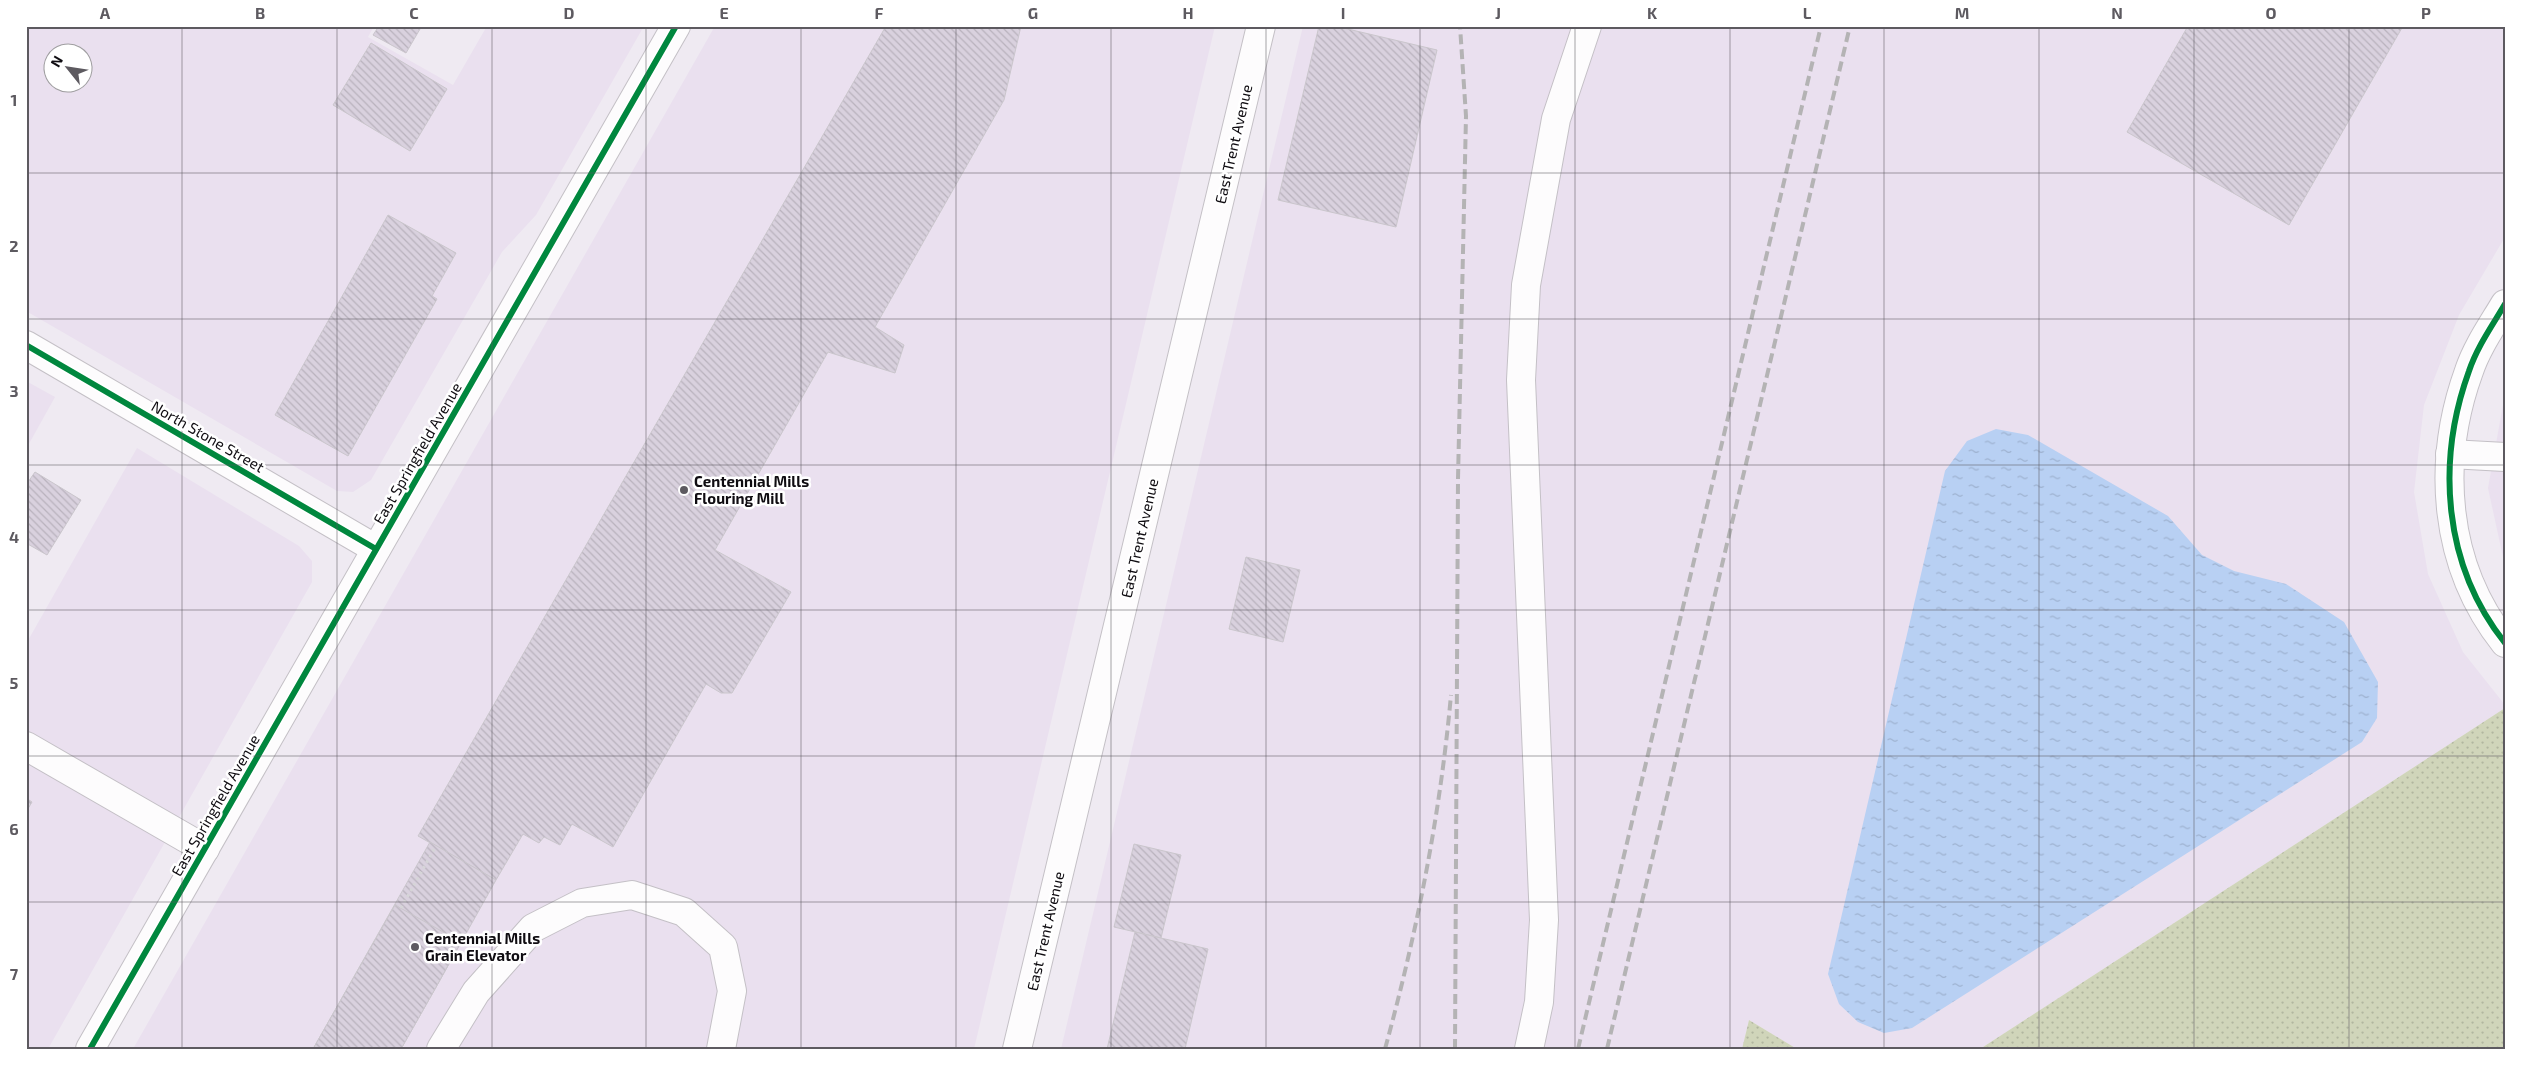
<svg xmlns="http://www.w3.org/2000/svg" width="2531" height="1075" viewBox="0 0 2531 1075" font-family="'Exo 2',sans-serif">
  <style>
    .built { fill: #eae0ef; fill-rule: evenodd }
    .grass { fill: url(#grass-dots) }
    .water { fill: url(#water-ripples) }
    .building { fill: url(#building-back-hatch); stroke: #cac6cc }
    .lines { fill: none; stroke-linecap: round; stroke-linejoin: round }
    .minor-casing { stroke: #c4c0c6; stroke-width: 30 }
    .major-casing { stroke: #c4c0c6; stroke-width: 30 }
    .path { stroke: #d6d5d8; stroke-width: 3; stroke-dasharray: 2.5 4; stroke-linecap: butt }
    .minor { stroke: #fdfcfd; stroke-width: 28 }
    .major { stroke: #fdfcfd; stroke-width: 28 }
    .rail { stroke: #b4b3b4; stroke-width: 4; stroke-dasharray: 10 5; stroke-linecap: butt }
    .cycleway-casing { stroke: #fff; stroke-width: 9 }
    .cycleway { stroke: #00873e; stroke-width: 6 }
    .grid { fill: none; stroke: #5d5a60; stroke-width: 1; stroke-opacity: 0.55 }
    .poi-dot { fill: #5d5a60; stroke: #fff; stroke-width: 2 }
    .labels { text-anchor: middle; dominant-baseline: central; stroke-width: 5; stroke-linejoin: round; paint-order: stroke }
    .street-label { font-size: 15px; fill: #0f0c11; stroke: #fff }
    .poi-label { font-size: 15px; font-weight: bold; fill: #0f0c11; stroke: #fff; text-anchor: start }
    .neatline { fill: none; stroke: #5d5a60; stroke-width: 2 }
    .grid-label { font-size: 16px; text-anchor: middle; font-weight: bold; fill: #5d5a60 }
  </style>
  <defs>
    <pattern id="grass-dots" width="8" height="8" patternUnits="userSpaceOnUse" patternTransform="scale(1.25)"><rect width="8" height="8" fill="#d0d5ba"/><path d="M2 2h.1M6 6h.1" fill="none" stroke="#b1b69f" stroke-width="1.8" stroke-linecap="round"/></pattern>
    <pattern id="water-ripples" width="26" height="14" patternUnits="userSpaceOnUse" patternTransform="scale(1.25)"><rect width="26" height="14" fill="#b8d0f3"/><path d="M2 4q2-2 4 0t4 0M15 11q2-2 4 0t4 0" fill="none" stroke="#9db1cf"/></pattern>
    <pattern id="building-back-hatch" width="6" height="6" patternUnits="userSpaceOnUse" patternTransform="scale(1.25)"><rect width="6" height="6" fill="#d9d1de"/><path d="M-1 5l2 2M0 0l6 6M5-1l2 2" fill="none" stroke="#b9b2bd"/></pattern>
  </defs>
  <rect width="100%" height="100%" fill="#efeaf2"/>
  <g class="built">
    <path d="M 26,26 L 374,26 L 368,37 L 453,85 L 487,26 L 644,26 L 536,215 L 502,252 L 371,480 L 353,492 L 337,491 L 26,311 ZM 52,52 L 82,52 L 82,82 L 52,82 Z"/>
    <path d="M 715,26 L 1215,26 L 974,1049 L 133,1049 Z"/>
    <path d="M 1303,26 L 2505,26 L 2505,237 L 2459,315 L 2424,405 L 2414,492 L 2428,574 L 2463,652 L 2505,705 L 2505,708 L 1980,1049 L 1797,1049 L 1749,1020 L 1742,1049 L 1061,1049 Z"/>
    <path d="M 26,381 L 55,397 L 26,449 Z"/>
    <path d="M 2505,394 L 2505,566 L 2488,488 Z"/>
    <path d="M 137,448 L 299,546 L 312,561 L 312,582 L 48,1049 L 26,1049 L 26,644 Z"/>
  </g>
  <g class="grass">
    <path d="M 2505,708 L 2505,1049 L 1980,1049 Z"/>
    <path d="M 1749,1020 L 1797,1049 L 1742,1049 Z"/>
  </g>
  <path class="water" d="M 1996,429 L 2028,435 L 2168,516 L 2202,555 L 2234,571 L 2286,584 L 2344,622 L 2378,682 L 2377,718 L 2362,742 L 1912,1028 L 1884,1033 L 1858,1022 L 1839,1004 L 1828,974 L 1945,471 L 1967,441 Z"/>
  <g class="building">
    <path d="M 379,26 L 415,26 L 420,29 L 406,53 L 373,35 Z"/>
    <path d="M 886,26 L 1021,26 L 1004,100 L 875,327 L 904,345 L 895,373 L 828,352 L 715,550 L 791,592 L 732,693 L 721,693 L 706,684 L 613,847 L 572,824 L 560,845 L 544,837 L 539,843 L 523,834 L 496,880 L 418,836 Z"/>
    <path d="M 1319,26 L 1335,26 L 1437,50 L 1396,227 L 1278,200 Z"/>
    <path d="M 2188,26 L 2403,26 L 2289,225 L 2127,132 Z"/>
    <path d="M 371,43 L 447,89 L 410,151 L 333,105 Z"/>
    <path d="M 388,215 L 456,253 L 432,296 L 437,299 L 348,456 L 275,415 Z"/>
    <path d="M 35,472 L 81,500 L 47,555 L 26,543 L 26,485 Z"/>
    <path d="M 1246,557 L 1300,570 L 1283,642 L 1229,629 Z"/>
    <path d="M 26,798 L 32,802 L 26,812 Z"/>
    <path d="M 430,842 L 496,880 L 435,989 L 401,1049 L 313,1049 Z"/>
    <path d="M 1134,844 L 1181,855 L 1161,938 L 1114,927 Z"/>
    <path d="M 395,905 L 461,942 L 435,989 L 401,1049 L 313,1049 Z"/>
    <path d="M 1135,932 L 1208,949 L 1185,1049 L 1107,1049 Z"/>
  </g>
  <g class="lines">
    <defs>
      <g id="minor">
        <path d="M 2505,304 C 2492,326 2477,347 2469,371 C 2436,462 2443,565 2505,643"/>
        <path d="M 26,345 L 376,549"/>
        <path d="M 2450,454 L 2505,457"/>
        <path d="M 26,746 L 205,849"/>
        <path d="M 90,1049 L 676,26"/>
        <path d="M 441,1049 L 476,992 L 533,928 L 582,903 L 632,895 L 684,912 L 723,947 L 732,991 L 721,1049"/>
        <path d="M 1529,1049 L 1539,1002 L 1544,920 L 1521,380 L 1526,285 L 1556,119 L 1587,26"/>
      </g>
      <path id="major" d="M 1017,1049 L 1261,26"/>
    </defs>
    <use href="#minor" class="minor-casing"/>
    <use href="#major" class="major-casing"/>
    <path class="path" d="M 401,908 L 436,846"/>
    <use href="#minor" class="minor"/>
    <use href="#major" class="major"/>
    <g class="rail">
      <path d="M 1385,1049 C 1417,932 1440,816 1451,695"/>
      <path d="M 1455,1049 L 1458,479 L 1466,116 L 1460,26"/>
      <path d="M 1578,1049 L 1821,26"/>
      <path d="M 1607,1049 L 1850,26"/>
    </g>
    <defs>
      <g id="cycleway">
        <path d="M 2505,304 C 2492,326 2477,347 2469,371 C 2436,462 2443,565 2505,643"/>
        <path d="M 26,345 L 376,549"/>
        <path d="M 90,1049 L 676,26"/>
      </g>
    </defs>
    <use href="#cycleway" class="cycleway-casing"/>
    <use href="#cycleway" class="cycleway"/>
  </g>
  <path class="grid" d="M 182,26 L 182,1049M 337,26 L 337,1049M 492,26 L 492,1049M 646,26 L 646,1049M 801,26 L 801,1049M 956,26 L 956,1049M 1111,26 L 1111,1049M 1266,26 L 1266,1049M 1420,26 L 1420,1049M 1575,26 L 1575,1049M 1730,26 L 1730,1049M 1884,26 L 1884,1049M 2039,26 L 2039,1049M 2194,26 L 2194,1049M 2349,26 L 2349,1049M 26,173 L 2505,173M 26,319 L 2505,319M 26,465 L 2505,465M 26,610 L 2505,610M 26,756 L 2505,756M 26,902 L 2505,902"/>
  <g class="poi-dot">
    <circle cx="684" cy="490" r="5"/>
    <circle cx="415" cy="947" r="5"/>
  </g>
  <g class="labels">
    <g class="street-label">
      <text transform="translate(1233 144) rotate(-77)">East Trent Avenue</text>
      <text transform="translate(208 436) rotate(30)">North Stone Street</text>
      <text transform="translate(417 453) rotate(-60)">East Springfield Avenue</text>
      <text transform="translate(1139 538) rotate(-77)">East Trent Avenue</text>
      <text transform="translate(215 805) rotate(-60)">East Springfield Avenue</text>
      <text transform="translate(1045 931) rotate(-77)">East Trent Avenue</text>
    </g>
    <g class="poi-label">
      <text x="694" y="481">Centennial Mills<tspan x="694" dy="17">Flouring Mill</tspan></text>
      <text x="425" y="938">Centennial Mills<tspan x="425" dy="17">Grain Elevator</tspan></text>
    </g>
  </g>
  <rect width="2531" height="1075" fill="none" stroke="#ffffff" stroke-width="55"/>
  <g transform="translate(68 68) rotate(300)"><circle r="24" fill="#ffffff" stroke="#9f9ea0"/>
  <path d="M0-4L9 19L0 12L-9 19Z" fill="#5d5a60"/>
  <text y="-8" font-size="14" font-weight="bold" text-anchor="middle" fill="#0f0c11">N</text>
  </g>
  <rect x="28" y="28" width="2476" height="1020" class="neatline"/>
  <g class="grid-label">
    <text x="105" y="19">A</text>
    <text x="260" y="19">B</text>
    <text x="414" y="19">C</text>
    <text x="569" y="19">D</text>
    <text x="724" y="19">E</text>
    <text x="879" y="19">F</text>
    <text x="1033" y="19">G</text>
    <text x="1188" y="19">H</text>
    <text x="1343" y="19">I</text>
    <text x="1498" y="19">J</text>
    <text x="1652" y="19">K</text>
    <text x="1807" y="19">L</text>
    <text x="1962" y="19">M</text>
    <text x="2117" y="19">N</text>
    <text x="2271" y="19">O</text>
    <text x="2426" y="19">P</text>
    <text x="14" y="106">1</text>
    <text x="14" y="252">2</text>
    <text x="14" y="397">3</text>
    <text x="14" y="543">4</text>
    <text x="14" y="689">5</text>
    <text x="14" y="835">6</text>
    <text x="14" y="980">7</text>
  </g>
</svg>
